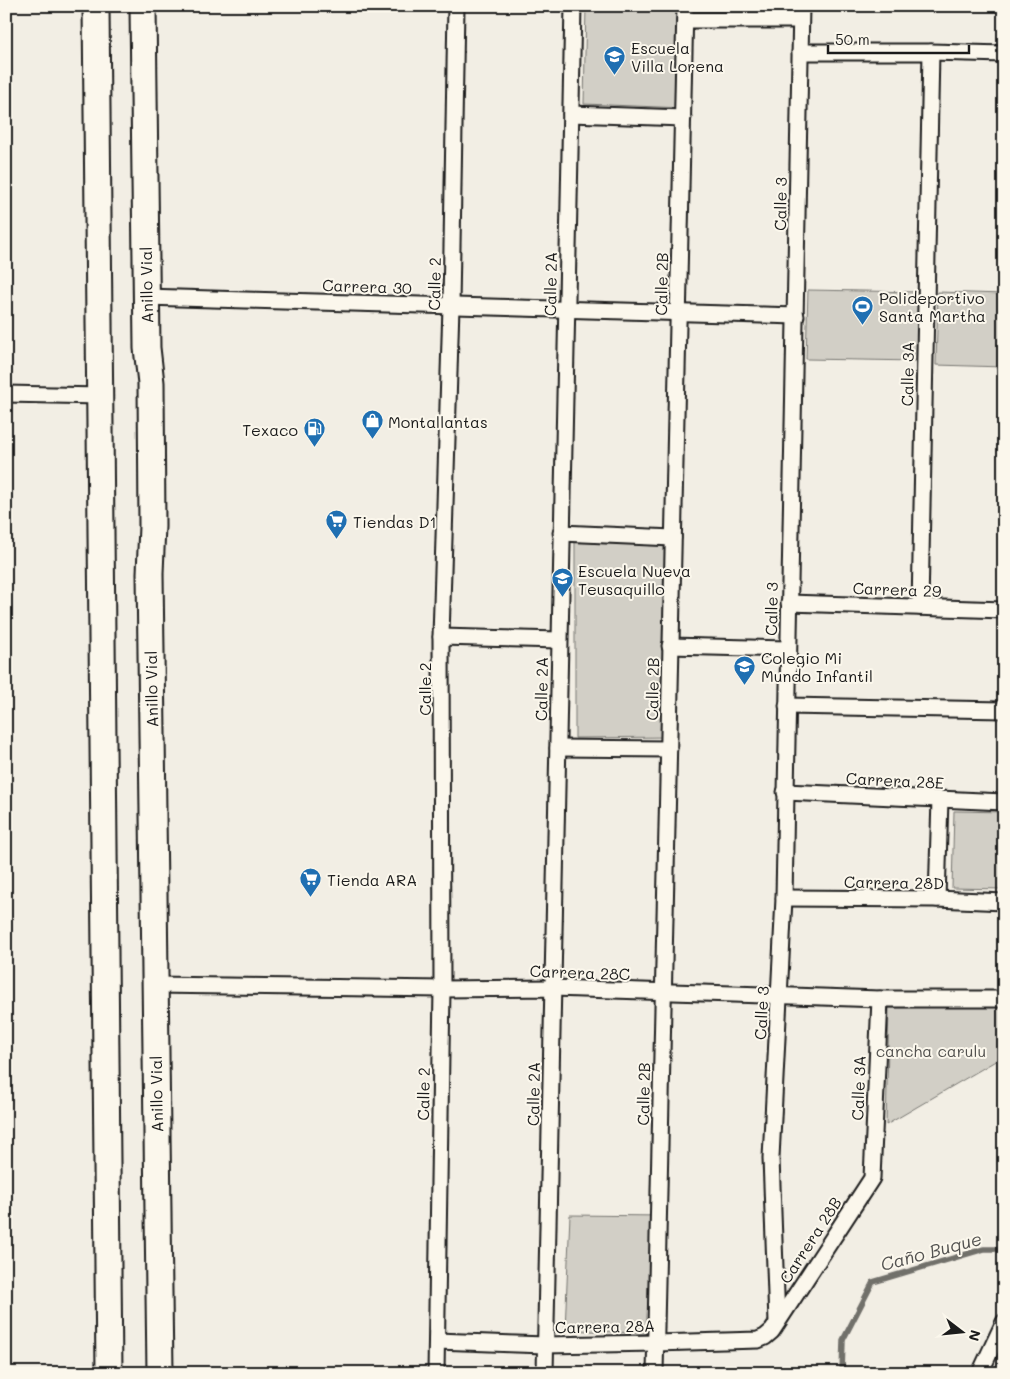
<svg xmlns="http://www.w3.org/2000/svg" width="1010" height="1379" viewBox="0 0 1010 1379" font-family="Mali,sans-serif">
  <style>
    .green { fill: #d2cfc6; stroke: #777671 }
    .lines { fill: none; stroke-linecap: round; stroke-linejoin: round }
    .stream { stroke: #716f6b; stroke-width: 5.5 }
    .minor-casing { stroke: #1c1c1c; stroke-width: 19 }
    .trunk-casing { stroke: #1c1c1c; stroke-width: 29 }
    .minor { stroke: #fbf7ec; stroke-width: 15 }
    .trunk { stroke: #fbf7ec; stroke-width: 25 }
    .labels { text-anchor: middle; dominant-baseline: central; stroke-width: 4; stroke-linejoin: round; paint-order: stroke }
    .poi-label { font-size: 16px; fill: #1c1c1c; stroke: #fbf7ec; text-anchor: start }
    .street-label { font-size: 16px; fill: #1c1c1c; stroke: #fbf7ec }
    .park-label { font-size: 16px; fill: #53524f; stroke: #fbf7ec }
    .water-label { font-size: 18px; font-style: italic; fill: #545351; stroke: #fbf7ec }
  </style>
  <rect width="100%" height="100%" fill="#f2eee4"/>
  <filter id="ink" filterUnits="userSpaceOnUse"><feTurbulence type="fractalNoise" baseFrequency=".02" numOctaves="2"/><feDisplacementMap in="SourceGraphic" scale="10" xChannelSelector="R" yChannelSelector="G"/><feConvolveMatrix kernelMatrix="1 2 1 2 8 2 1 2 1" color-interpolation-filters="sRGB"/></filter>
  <g filter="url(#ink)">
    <g class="green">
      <path d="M 586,6 L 685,6 L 684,108 L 584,104 Z"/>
      <path d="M 808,290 L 919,292 L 917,361 L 806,359 Z"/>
      <path d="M 938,292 L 1004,294 L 1004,367 L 936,365 Z"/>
      <path d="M 575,537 L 676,538 L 671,737 L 575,738 Z"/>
      <path d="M 954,811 L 1004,812 L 1004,889 L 952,888 Z"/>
      <path d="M 1004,1006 L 1004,1056 L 886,1125 L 889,1008 Z"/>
      <path d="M 570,1215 L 663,1216 L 661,1334 L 565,1330 Z"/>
    </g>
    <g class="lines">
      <path class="stream" d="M 842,1373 L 843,1340 L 873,1282 L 984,1249 L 1004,1249"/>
      <defs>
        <g id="minor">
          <path d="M 685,20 L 800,20"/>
          <path d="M 800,52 L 931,52 L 1004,54"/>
          <path d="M 571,114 L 683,118"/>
          <path d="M 146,297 L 796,316"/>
          <path d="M 6,394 L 100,396"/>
          <path d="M 561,533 L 673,538"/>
          <path d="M 789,603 L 1004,610"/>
          <path d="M 920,607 L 931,52"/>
          <path d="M 441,637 L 559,640"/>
          <path d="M 670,646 L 788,649"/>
          <path d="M 787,706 L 1004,710"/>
          <path d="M 558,748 L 669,749"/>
          <path d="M 785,792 L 1004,802"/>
          <path d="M 784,898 L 937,899 L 1004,902"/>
          <path d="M 937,899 L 940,799"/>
          <path d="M 155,985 L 442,989 L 553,988 L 880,999 L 1004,999"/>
          <path d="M 777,1322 L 771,1158 L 784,898 L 801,6"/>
          <path d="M 437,1341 L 545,1345 L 656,1343 L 758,1340 L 765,1337 L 772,1331 L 872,1178 L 880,999"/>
          <path d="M 436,1373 L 442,989 L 441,637 L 451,306 L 456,6"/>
          <path d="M 545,1373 L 573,6"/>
          <path d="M 655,1373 L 685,6"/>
          <path d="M 980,1373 L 1004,1322"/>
        </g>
        <g id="trunk">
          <path d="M 96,6 L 109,1373"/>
          <path d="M 143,6 L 147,348 L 151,383 L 152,526 L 150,573 L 160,1373"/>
        </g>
      </defs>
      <use href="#minor" class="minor-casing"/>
      <use href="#trunk" class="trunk-casing"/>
      <use href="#minor" class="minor"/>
      <use href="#trunk" class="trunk"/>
    </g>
  </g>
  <defs>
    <symbol id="school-pin" viewBox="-11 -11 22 30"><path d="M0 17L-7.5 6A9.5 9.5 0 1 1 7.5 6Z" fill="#1f6fb2" stroke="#fbf7ec"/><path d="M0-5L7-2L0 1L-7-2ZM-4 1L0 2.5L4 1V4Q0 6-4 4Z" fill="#fff"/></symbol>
    <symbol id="stadium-pin" viewBox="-11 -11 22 30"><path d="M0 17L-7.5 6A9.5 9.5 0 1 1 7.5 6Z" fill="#1f6fb2" stroke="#fbf7ec"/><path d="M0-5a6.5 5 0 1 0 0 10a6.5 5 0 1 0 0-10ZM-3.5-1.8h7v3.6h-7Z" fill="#fff"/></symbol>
    <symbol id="shop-pin" viewBox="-11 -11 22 30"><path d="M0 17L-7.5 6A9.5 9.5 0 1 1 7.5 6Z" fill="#1f6fb2" stroke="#fbf7ec"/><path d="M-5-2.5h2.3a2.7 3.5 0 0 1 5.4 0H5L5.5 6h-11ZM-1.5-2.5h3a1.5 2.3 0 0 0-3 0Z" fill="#fff"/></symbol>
    <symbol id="fuel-pin" viewBox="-11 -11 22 30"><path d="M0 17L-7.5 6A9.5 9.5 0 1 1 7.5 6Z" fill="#1f6fb2" stroke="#fbf7ec"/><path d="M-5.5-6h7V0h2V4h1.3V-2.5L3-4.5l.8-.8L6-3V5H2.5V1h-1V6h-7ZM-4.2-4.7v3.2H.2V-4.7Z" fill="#fff"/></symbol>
    <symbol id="supermarket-pin" viewBox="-11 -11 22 30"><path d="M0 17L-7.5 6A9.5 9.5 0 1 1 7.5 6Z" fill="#1f6fb2" stroke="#fbf7ec"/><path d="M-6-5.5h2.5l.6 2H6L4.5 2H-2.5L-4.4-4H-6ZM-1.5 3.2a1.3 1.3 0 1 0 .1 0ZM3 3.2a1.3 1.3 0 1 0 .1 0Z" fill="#fff"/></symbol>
  </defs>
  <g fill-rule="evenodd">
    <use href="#school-pin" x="602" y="44" width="25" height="34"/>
    <use href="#stadium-pin" x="850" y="294" width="25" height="34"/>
    <use href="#shop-pin" x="360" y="408" width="25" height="34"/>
    <use href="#fuel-pin" x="302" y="416" width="25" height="34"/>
    <use href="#supermarket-pin" x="324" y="508" width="25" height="34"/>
    <use href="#school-pin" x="550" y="566" width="25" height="34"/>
    <use href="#school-pin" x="732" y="654" width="25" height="34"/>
    <use href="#supermarket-pin" x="298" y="866" width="25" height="34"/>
  </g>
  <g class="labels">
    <g class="poi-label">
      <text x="631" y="47">Escuela<tspan x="631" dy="18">Villa Lorena</tspan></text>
      <text x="879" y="297">Polideportivo<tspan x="879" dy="18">Santa Martha</tspan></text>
      <text x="388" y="421">Montallantas</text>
      <text x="298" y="429" text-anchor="end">Texaco</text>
      <text x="353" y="521">Tiendas D1</text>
      <text x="578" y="570">Escuela Nueva<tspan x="578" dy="18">Teusaquillo</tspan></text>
      <text x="761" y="657">Colegio Mi<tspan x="761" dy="18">Mundo Infantil</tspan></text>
      <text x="327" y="879">Tienda ARA</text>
    </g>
    <g class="street-label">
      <text transform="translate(780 204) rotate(-89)">Calle 3</text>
      <text transform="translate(434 284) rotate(-89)">Calle 2</text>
      <text transform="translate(550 284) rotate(-89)">Calle 2A</text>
      <text transform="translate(661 284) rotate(-89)">Calle 2B</text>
      <text transform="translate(146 285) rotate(-91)">Anillo Vial</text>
      <text transform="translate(367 286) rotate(2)">Carrera 30</text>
      <text transform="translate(907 374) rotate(-89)">Calle 3A</text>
      <text transform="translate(897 589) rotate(2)">Carrera 29</text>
      <text transform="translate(771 609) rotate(-89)">Calle 3</text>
      <text transform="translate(151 689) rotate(-91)">Anillo Vial</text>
      <text transform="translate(424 689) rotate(-90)">Calle 2</text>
      <text transform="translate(541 689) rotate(-89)">Calle 2A</text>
      <text transform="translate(652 689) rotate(-89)">Calle 2B</text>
      <text transform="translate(895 780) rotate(3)">Carrera 28E</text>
      <text transform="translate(894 882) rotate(1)">Carrera 28D</text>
      <text transform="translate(580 972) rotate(2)">Carrera 28C</text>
      <text transform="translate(761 1013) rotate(-87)">Calle 3</text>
      <text transform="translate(858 1088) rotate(-88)">Calle 3A</text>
      <text transform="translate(156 1094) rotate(-91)">Anillo Vial</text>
      <text transform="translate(423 1094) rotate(-89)">Calle 2</text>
      <text transform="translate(533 1094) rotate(-89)">Calle 2A</text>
      <text transform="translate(643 1094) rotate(-89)">Calle 2B</text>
      <text transform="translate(810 1240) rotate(-57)">Carrera 28B</text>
      <text transform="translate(605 1326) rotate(-1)">Carrera 28A</text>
    </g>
    <g class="park-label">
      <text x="931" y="1050">cancha carulu</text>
    </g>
    <g class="water-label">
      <text transform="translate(931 1251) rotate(-15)">Caño Buque</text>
    </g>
  </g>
  <rect width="1010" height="1379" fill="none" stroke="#fbf7ec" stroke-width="25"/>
  <rect x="12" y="12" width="985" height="1354" fill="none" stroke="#1c1c1c" stroke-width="2" filter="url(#ink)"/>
  <g transform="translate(962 1332) rotate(106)" stroke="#fbf7ec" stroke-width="4" paint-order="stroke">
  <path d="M0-4L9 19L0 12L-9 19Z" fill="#1c1c1c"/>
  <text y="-8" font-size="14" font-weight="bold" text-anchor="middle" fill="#1c1c1c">N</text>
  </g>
  <path d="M828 45v8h141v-8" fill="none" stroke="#1c1c1c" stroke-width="2.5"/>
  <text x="835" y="45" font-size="15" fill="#1c1c1c" stroke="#fbf7ec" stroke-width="4" paint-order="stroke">50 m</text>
</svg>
